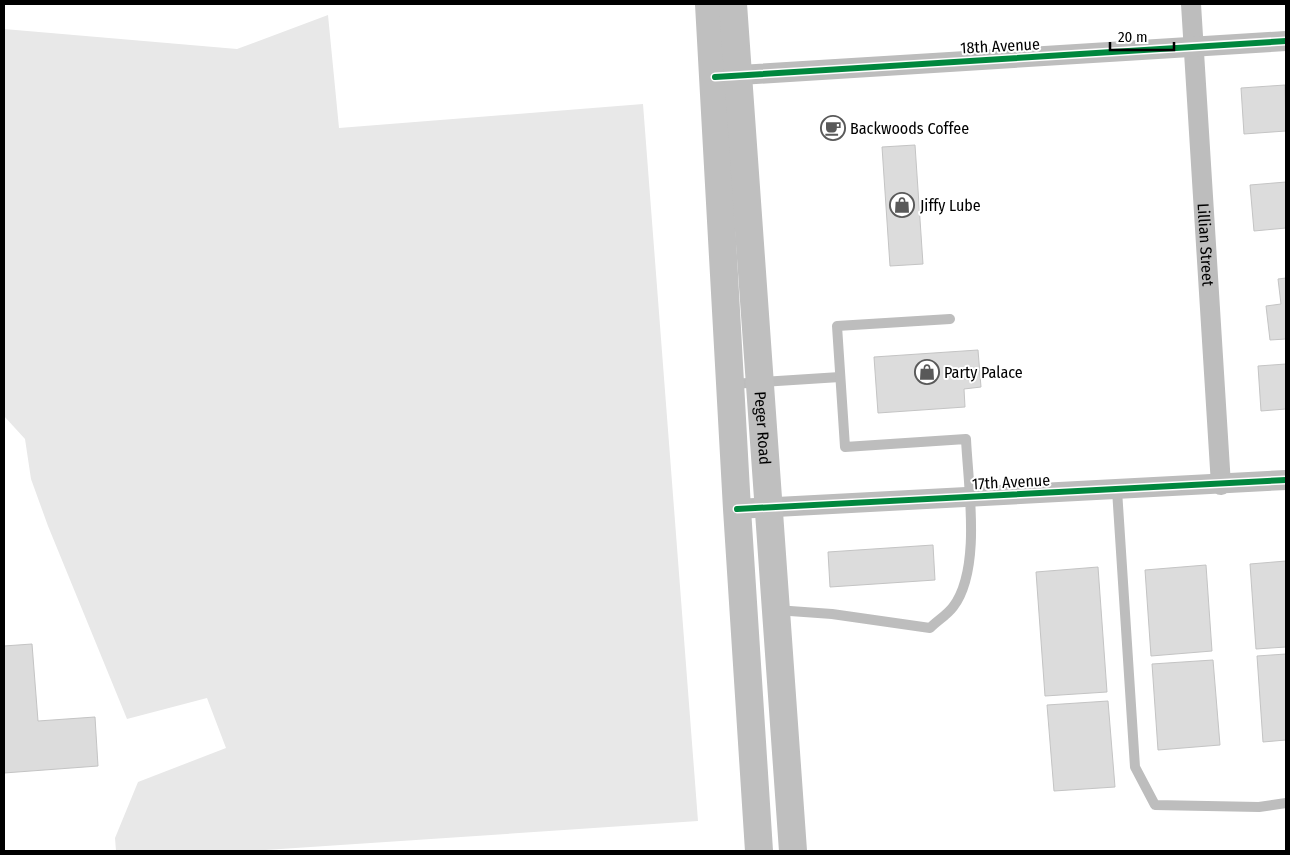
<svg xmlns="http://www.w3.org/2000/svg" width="1290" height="855" viewBox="0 0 1290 855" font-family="'Fira Sans Condensed',sans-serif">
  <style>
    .green { fill: #e8e8e8 }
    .building { fill: #dcdcdc; stroke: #c4c4c4 }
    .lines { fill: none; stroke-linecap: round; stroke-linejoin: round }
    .service { stroke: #bdbdbd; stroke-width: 10 }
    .minor { stroke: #bdbdbd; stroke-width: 20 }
    .secondary { stroke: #bfbfbf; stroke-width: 28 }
    .cycleway-casing { stroke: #fff; stroke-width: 9 }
    .cycleway { stroke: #00873e; stroke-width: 6 }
    .labels { text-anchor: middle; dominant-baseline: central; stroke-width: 4; stroke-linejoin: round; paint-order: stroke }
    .street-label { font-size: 16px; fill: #000; stroke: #fff }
    .poi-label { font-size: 16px; fill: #000; stroke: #fff; text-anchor: start }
  </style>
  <rect width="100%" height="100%" fill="#fff"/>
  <path class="green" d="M 328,15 L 339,128 L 643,104 L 698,821 L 252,851 L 116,851 L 115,838 L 138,782 L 226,748 L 207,698 L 127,719 L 48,526 L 31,479 L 25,439 L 4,416 L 4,29 L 237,49 Z"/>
  <g class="building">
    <path d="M 1285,85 L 1286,131 L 1244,134 L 1241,88 Z"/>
    <path d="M 915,145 L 923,264 L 890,266 L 882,147 Z"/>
    <path d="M 1286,182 L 1286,228 L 1254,231 L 1250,185 Z"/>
    <path d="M 1286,278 L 1286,339 L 1270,340 L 1266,306 L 1281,304 L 1278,279 Z"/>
    <path d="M 978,350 L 981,387 L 964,389 L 965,407 L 878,413 L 874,357 Z"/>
    <path d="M 1286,364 L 1286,409 L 1261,411 L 1258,366 Z"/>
    <path d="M 933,545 L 935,580 L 830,587 L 828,552 Z"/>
    <path d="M 1286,561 L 1286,647 L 1256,649 L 1250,564 Z"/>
    <path d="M 1206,565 L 1212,651 L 1151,656 L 1145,570 Z"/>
    <path d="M 1098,567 L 1107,692 L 1045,696 L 1036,572 Z"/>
    <path d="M 32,644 L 38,721 L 95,717 L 98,766 L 4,773 L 4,646 Z"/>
    <path d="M 1286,654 L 1286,740 L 1263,742 L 1257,656 Z"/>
    <path d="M 1213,660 L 1220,745 L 1158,750 L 1152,664 Z"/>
    <path d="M 1108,701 L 1115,787 L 1054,791 L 1047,705 Z"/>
  </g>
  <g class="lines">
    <g class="service">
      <path d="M 732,384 L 840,377"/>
      <path d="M 1117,490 L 1135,767 L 1155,805 L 1259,807 L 1286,803"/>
      <path d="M 776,610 L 832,614 L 930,628 C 937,621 947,615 953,607 C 982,569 968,485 966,439 L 845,447 L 837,326 L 950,319"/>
    </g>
    <g class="minor">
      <path id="s1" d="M 1191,4 L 1221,485"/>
      <path d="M 724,76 L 1286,41"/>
      <path d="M 737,509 L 1286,480"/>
    </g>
    <g class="secondary">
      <path d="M 709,4 L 737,509 L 759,851"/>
      <path id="s2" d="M 733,4 L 793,851"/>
    </g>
    <defs>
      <g id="cycleway">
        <path d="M 715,77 L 1286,41"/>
        <path d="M 737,509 L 1286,480"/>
      </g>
    </defs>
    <use href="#cycleway" class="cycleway-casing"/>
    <use href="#cycleway" class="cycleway"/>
  </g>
  <defs>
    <symbol id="cafe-ring" viewBox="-11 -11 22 22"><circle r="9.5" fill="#fff" stroke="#595959" stroke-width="1.5"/><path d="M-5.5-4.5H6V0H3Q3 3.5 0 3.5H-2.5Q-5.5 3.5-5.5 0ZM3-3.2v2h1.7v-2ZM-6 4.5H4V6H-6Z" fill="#595959"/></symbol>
    <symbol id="shop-ring" viewBox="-11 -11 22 22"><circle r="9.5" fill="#fff" stroke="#595959" stroke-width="1.5"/><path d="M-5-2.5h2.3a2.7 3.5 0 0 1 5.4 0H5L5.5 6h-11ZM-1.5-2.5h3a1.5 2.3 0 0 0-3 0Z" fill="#595959"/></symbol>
  </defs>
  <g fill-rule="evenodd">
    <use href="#cafe-ring" x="819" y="114" width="28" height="28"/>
    <use href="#shop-ring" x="888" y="191" width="28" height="28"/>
    <use href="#shop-ring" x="913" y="358" width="28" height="28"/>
  </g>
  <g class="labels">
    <g class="street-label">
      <text transform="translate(1000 46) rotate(-3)">18th Avenue</text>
      <text stroke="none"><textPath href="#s1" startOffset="241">Lillian Street</textPath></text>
      <text stroke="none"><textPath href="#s2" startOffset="425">Peger Road</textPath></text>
      <text transform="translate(1011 482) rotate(-3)">17th Avenue</text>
    </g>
    <g class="poi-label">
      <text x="850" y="128">Backwoods Coffee</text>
      <text x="920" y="205">Jiffy Lube</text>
      <text x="944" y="372">Party Palace</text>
    </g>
  </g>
  <rect width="1290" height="855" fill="none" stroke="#000000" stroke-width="10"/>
  <path d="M1110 42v8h64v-8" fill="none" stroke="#000000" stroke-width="2.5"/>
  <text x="1118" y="42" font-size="15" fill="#000000" stroke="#ffffff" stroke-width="4" paint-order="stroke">20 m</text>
</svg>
